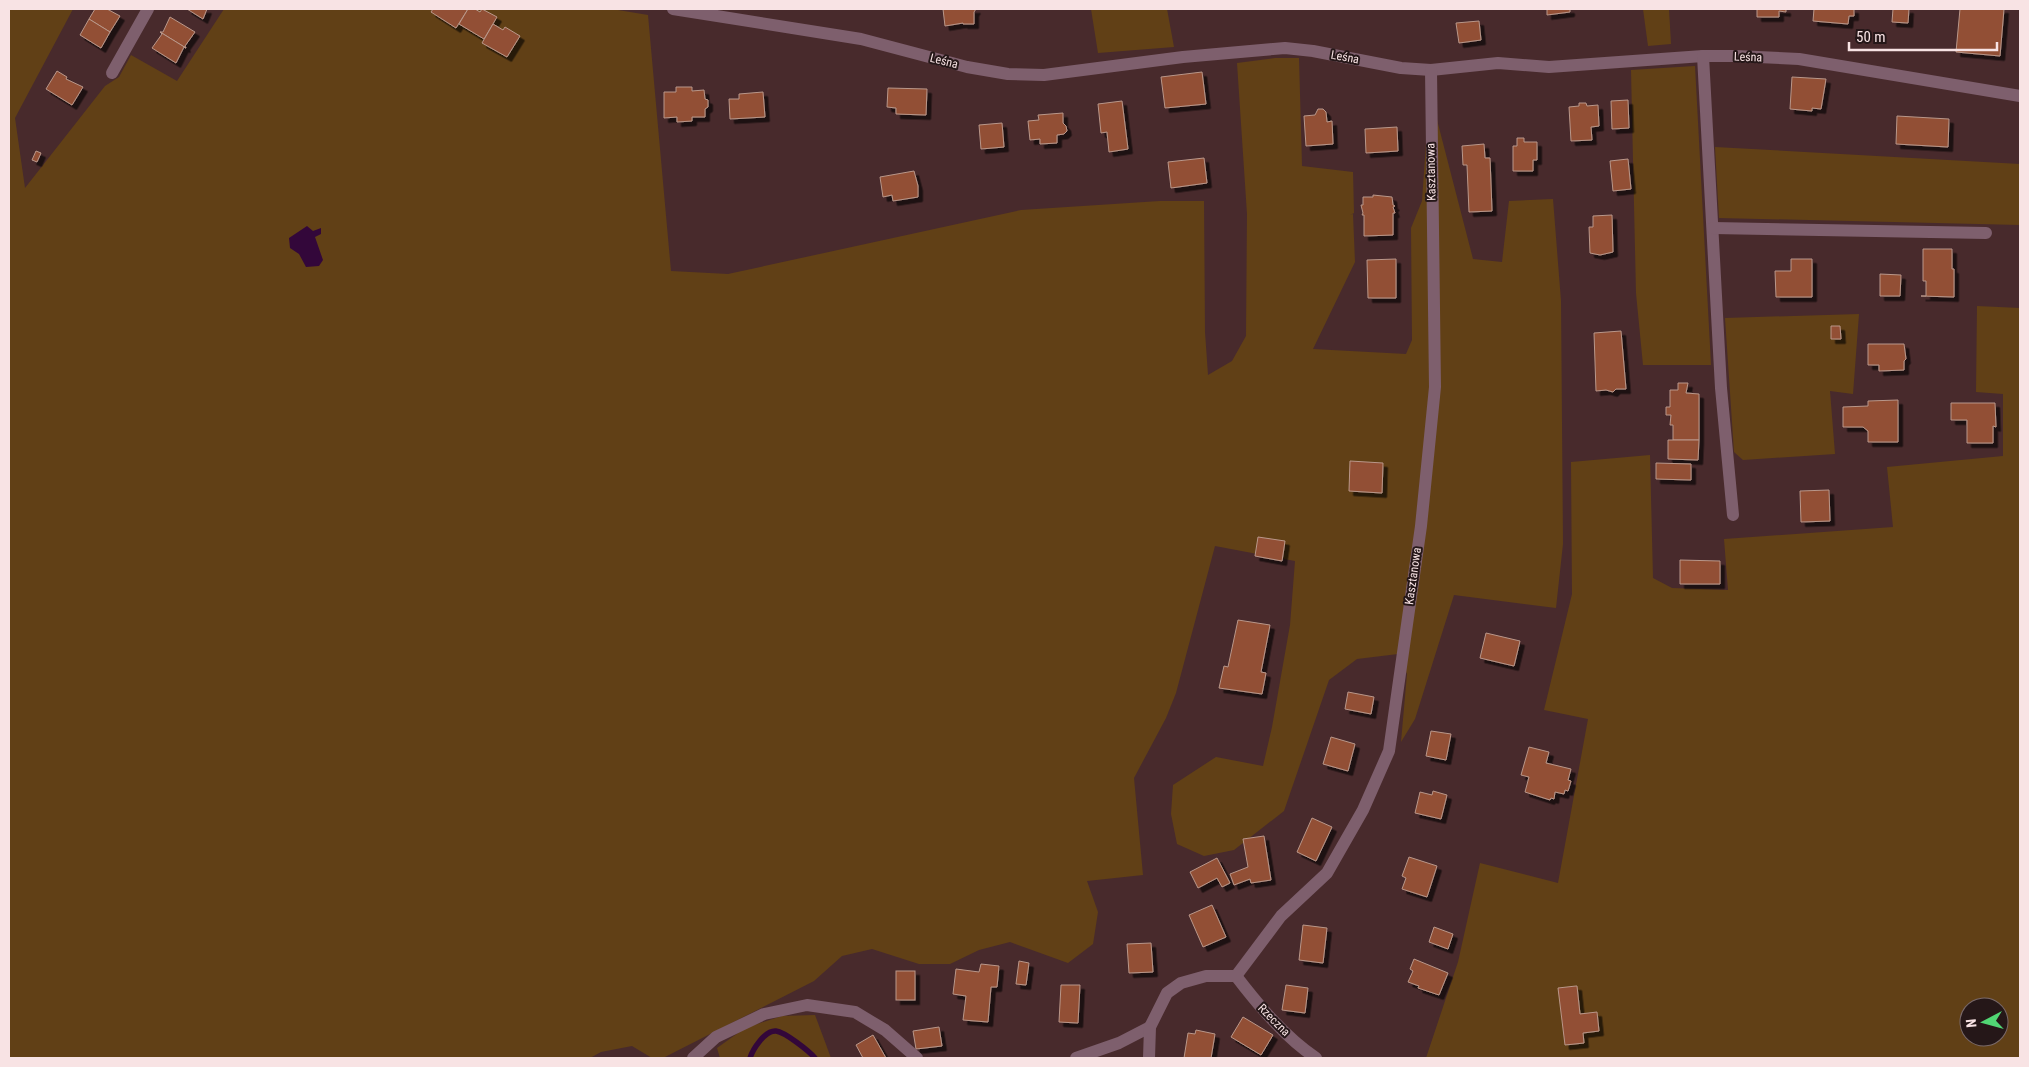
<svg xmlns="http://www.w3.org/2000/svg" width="2029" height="1067" viewBox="0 0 2029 1067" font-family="'Roboto Condensed',sans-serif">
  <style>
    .green { fill: #614016; fill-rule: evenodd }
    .water { fill: #33073a }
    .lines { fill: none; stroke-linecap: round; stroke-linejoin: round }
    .stream { stroke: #33073a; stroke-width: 5.5 }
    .building { fill: #924f34; stroke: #b9978a; filter: url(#shadow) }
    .minor { stroke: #7e5f6d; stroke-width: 12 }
    .labels { text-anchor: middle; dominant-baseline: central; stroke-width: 4; stroke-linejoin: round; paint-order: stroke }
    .street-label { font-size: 12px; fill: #f8e3e4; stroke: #251718 }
  </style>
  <defs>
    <filter id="shadow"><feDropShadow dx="4.5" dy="4.5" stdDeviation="0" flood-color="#0009"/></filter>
  </defs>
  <rect width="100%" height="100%" fill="#482a2c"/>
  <g class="green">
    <path d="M 9,9 L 73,9 L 15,118 L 25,188 L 105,86 L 119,77 L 131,55 L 177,81 L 224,9 L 612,9 L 648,15 L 671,271 L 728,274 L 1021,210 L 1160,201 L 1204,201 L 1205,332 L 1208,375 L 1232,361 L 1246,336 L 1247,214 L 1237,63 L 1275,58 L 1299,58 L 1302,166 L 1353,172 L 1354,213 L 1350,215 L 1353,214 L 1355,262 L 1313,349 L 1406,354 L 1412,340 L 1411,228 L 1422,201 L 1426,143 L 1436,116 L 1473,259 L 1502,262 L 1509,201 L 1553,199 L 1561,301 L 1563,544 L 1556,608 L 1454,595 L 1415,719 L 1401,742 L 1407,674 L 1398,654 L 1357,659 L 1329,680 L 1284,811 L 1234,850 L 1204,856 L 1177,844 L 1171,814 L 1173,785 L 1216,757 L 1263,766 L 1272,727 L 1290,625 L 1295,561 L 1215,546 L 1176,693 L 1166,718 L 1134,778 L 1143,875 L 1087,881 L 1098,912 L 1093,944 L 1068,963 L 1010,942 L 979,950 L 950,964 L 919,964 L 872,949 L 842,956 L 814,981 L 663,1058 L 652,1058 L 632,1046 L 601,1052 L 590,1058 L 9,1058 Z"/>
    <path d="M 1091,9 L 1167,9 L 1174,47 L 1098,53 Z"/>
    <path d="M 1643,9 L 1669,9 L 1671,44 L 1648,46 Z"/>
    <path d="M 1695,66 L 1711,365 L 1643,365 L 1636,293 L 1631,70 Z"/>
    <path d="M 1715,147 L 2020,164 L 2020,225 L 1719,218 Z"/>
    <path d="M 1977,306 L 2020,308 L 2020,1058 L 1426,1058 L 1458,962 L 1480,863 L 1558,883 L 1588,719 L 1544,710 L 1572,594 L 1571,462 L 1650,455 L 1653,578 L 1672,588 L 1728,590 L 1724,539 L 1893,527 L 1887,467 L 2003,456 L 2003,394 L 1976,392 ZM 1969,1007 L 1999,1007 L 1999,1037 L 1969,1037 Z"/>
    <path d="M 1859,314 L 1853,394 L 1830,391 L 1835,454 L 1743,460 L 1734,452 L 1725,318 Z"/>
    <path d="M 815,1015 L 831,1058 L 720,1058 L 717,1048 L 745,1028 L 782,1016 Z"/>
  </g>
  <path class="water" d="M 307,226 L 313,231 L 321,228 L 321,234 L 315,237 L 323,260 L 319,266 L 306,267 L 299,254 L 290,248 L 289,238 Z"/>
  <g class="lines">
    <path class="stream" d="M 750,1058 C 753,1049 765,1030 776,1031 C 785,1032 809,1051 815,1058"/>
  </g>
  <g class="building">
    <path d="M 95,9 L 107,9 L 120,16 L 110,32 L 89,19 Z"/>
    <path d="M 187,9 L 207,9 L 203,19 Z"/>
    <path d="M 433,9 L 468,9 L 456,28 L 431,12 Z"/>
    <path d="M 468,9 L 475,9 L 480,12 L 482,9 L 497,17 L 484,39 L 459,24 Z"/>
    <path d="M 943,9 L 976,9 L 974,12 L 974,24 L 963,24 L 963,23 L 945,26 Z"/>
    <path d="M 1547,9 L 1570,9 L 1570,12 L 1547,15 Z"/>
    <path d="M 1757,9 L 1786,9 L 1786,12 L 1779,11 L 1779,17 L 1757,17 Z"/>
    <path d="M 1814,9 L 1854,9 L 1854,16 L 1849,16 L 1848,24 L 1813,21 Z"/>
    <path d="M 1893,9 L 1909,9 L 1908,23 L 1892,22 Z"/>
    <path d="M 1960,9 L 2004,9 L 2000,56 L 1956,52 Z"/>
    <path d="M 170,17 L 195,32 L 185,46 L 186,48 L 160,32 L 163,32 Z"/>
    <path d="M 89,19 L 110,32 L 101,48 L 80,35 Z"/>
    <path d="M 1479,21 L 1481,40 L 1459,43 L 1456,23 Z"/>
    <path d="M 493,24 L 503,30 L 505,27 L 520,36 L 507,57 L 482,43 Z"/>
    <path d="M 160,32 L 186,48 L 184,47 L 176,63 L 152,48 L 162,34 Z"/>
    <path d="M 57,71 L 67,77 L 66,79 L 83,87 L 72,105 L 46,89 Z"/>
    <path d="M 1202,72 L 1206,104 L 1165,108 L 1161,77 Z"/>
    <path d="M 1792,77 L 1826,79 L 1821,109 L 1812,108 L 1812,111 L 1790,109 Z"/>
    <path d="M 676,87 L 692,87 L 692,91 L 704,90 L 705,99 L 708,100 L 708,107 L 705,109 L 705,117 L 692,117 L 692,121 L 677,122 L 677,117 L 664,118 L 664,92 L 676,92 Z"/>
    <path d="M 888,88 L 927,89 L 926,115 L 896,114 L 896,108 L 887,107 Z"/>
    <path d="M 763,92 L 765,117 L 730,119 L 729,99 L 739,99 L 739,94 Z"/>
    <path d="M 1628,100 L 1629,128 L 1612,129 L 1611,101 Z"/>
    <path d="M 1122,101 L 1128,149 L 1109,152 L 1107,132 L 1101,133 L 1098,104 Z"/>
    <path d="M 1579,103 L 1586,103 L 1587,106 L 1598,105 L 1599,126 L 1591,127 L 1592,140 L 1571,141 L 1569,107 L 1579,106 Z"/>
    <path d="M 1318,109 L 1323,109 L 1326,112 L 1327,122 L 1332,121 L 1333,144 L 1306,146 L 1304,116 L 1315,115 Z"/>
    <path d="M 1063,113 L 1063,123 L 1066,126 L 1067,131 L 1064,134 L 1057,135 L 1057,143 L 1040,144 L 1040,139 L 1030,140 L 1028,121 L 1039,120 L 1038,115 Z"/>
    <path d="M 1897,116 L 1949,119 L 1948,147 L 1896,144 Z"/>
    <path d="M 1002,123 L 1004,147 L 981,149 L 979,125 Z"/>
    <path d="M 1397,127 L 1398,151 L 1366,153 L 1365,129 Z"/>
    <path d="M 1517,138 L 1524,138 L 1524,142 L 1537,142 L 1537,160 L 1533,160 L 1533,171 L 1513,171 L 1513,146 L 1517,146 Z"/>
    <path d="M 1484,144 L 1485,158 L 1490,158 L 1492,211 L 1469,212 L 1467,165 L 1463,165 L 1462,146 Z"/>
    <path d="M 36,151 L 41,153 L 37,162 L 32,160 Z"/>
    <path d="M 1204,158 L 1207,183 L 1171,188 L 1168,162 Z"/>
    <path d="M 1628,159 L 1631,189 L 1613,191 L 1610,161 Z"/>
    <path d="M 914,171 L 918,186 L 918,197 L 893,201 L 892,195 L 883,197 L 880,177 Z"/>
    <path d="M 1373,195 L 1392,197 L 1393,205 L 1395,206 L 1393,207 L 1395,213 L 1393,213 L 1393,235 L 1364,236 L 1364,215 L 1362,215 L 1363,213 L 1361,205 L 1363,205 L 1363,197 L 1373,197 Z"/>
    <path d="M 1612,215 L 1613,252 L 1600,255 L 1590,253 L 1589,227 L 1593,227 L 1593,216 Z"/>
    <path d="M 1923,249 L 1952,249 L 1952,269 L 1954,269 L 1954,297 L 1921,296 L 1926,296 L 1926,281 L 1923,281 Z"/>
    <path d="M 1396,259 L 1396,298 L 1368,298 L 1367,260 Z"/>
    <path d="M 1791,259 L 1812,259 L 1812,297 L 1776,297 L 1775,271 L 1791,271 Z"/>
    <path d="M 1880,274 L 1901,275 L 1900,296 L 1880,296 Z"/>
    <path d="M 1831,326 L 1840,326 L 1841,339 L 1831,339 Z"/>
    <path d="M 1621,331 L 1626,389 L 1616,389 L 1613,392 L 1606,390 L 1596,391 L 1594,333 Z"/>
    <path d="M 1868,344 L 1904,344 L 1906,359 L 1904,361 L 1904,370 L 1879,371 L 1879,365 L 1868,365 Z"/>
    <path d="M 1678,383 L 1688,383 L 1686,393 L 1699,394 L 1699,440 L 1673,440 L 1673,425 L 1670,425 L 1671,415 L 1666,415 L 1666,407 L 1670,407 L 1670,390 L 1678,390 Z"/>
    <path d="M 1898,400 L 1898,442 L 1868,442 L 1868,431 L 1863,427 L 1843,427 L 1843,407 L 1868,406 L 1868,401 Z"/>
    <path d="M 1951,403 L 1995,403 L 1996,427 L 1993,426 L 1993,443 L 1967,443 L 1967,420 L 1951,420 Z"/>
    <path d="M 1668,440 L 1699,440 L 1698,460 L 1668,459 Z"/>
    <path d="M 1350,461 L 1383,463 L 1382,493 L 1349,491 Z"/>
    <path d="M 1656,463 L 1691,464 L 1691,480 L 1656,479 Z"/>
    <path d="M 1829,490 L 1830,521 L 1801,522 L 1800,491 Z"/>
    <path d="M 1258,537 L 1285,541 L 1282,561 L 1255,556 Z"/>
    <path d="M 1680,560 L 1720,561 L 1720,584 L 1680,584 Z"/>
    <path d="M 1238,620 L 1270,625 L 1261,672 L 1266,673 L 1262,694 L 1219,688 L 1224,666 L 1228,667 Z"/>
    <path d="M 1486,633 L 1520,641 L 1514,666 L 1480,658 Z"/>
    <path d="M 1348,692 L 1374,697 L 1371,714 L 1345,709 Z"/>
    <path d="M 1431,731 L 1451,734 L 1446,760 L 1426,756 Z"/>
    <path d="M 1331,737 L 1355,744 L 1348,771 L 1323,764 Z"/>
    <path d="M 1529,747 L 1549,752 L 1546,763 L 1571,769 L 1568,780 L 1571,781 L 1568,791 L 1565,790 L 1564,794 L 1555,792 L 1554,799 L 1551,798 L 1550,800 L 1525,792 L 1529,777 L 1521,775 Z"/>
    <path d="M 1433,791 L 1447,795 L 1441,819 L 1415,813 L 1420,792 L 1432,795 Z"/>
    <path d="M 1312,818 L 1332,827 L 1316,861 L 1297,852 Z"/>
    <path d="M 1264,836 L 1271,880 L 1251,883 L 1250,879 L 1234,885 L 1230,874 L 1248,867 L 1243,839 Z"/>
    <path d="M 1409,857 L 1437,866 L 1427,897 L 1402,889 L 1406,878 L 1402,876 Z"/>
    <path d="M 1217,858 L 1230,883 L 1222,887 L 1217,878 L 1198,888 L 1190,872 Z"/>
    <path d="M 1212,905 L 1226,937 L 1203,947 L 1189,915 Z"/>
    <path d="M 1303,925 L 1327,928 L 1323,963 L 1299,960 Z"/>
    <path d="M 1434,927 L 1453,934 L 1448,949 L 1429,942 Z"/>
    <path d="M 1151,943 L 1153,972 L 1129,973 L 1127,944 Z"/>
    <path d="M 1414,959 L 1448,973 L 1439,995 L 1418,988 L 1419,986 L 1408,982 L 1413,971 L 1410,969 Z"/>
    <path d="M 1019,961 L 1029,963 L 1026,985 L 1016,984 Z"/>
    <path d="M 981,964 L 999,966 L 997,987 L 991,987 L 988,1022 L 963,1020 L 966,996 L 953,994 L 956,969 L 979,972 Z"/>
    <rect x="896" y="971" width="19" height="29"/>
    <path d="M 1061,985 L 1080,985 L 1078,1023 L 1059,1022 Z"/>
    <path d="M 1286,985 L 1308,988 L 1305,1013 L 1282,1010 Z"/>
    <path d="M 1576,986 L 1577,986 L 1580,1014 L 1597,1012 L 1599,1031 L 1583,1033 L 1584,1043 L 1565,1045 L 1558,988 Z"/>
    <path d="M 1243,1017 L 1273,1035 L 1261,1055 L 1231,1037 Z"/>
    <path d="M 939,1027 L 942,1046 L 916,1049 L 913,1031 Z"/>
    <path d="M 1196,1030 L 1215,1034 L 1211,1058 L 1184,1058 L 1188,1033 L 1195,1034 Z"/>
    <path d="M 873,1035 L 886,1058 L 863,1058 L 856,1045 Z"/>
  </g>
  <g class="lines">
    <g class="minor">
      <path d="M 673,9 L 861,39 L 967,67 L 1008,74 L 1044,75 L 1183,57 L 1285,48 L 1313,51 L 1401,68 L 1431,70 L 1498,63 L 1549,67 L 1703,56 L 1736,56 L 1799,59 L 2020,96"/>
      <path d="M 1703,56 L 1721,388 L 1733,515"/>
      <path d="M 112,73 L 148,9"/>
      <path d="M 1713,228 L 1986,233"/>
      <path d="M 1236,976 C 1259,1006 1285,1037 1316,1058"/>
      <path d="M 693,1058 L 716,1037 L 764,1014 L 807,1005 L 855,1012 L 885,1030 L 917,1058"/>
      <path d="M 1076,1058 L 1119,1043 L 1150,1027"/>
      <path d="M 1149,1058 L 1150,1027 L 1167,993 L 1181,983 L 1206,976 L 1236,976 L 1281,916 L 1327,873 L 1363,810 L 1389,751 L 1421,526 L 1435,387 L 1431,70"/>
    </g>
  </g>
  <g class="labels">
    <g class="street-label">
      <text transform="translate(1345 57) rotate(10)">Leśna</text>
      <text transform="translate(1748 57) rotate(2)">Leśna</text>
      <text transform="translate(944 61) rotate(14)">Leśna</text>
      <text transform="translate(1431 172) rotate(-91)">Kasztanowa</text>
      <text transform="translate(1413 576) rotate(-82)">Kasztanowa</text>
      <text transform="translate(1274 1020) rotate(45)">Rzeczna</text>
    </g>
  </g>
  <rect width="2029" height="1067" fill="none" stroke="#f8e3e4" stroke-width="20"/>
  <g transform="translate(1984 1022) rotate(264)"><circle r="24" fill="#251718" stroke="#79696a"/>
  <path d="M0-4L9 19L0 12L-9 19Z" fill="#51d674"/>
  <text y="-8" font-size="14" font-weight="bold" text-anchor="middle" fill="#f8e3e4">N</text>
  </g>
  <path d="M1849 42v8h148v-8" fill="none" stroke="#f8e3e4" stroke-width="2.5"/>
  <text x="1856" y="42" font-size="15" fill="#f8e3e4" stroke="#251718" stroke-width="4" paint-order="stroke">50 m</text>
</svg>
